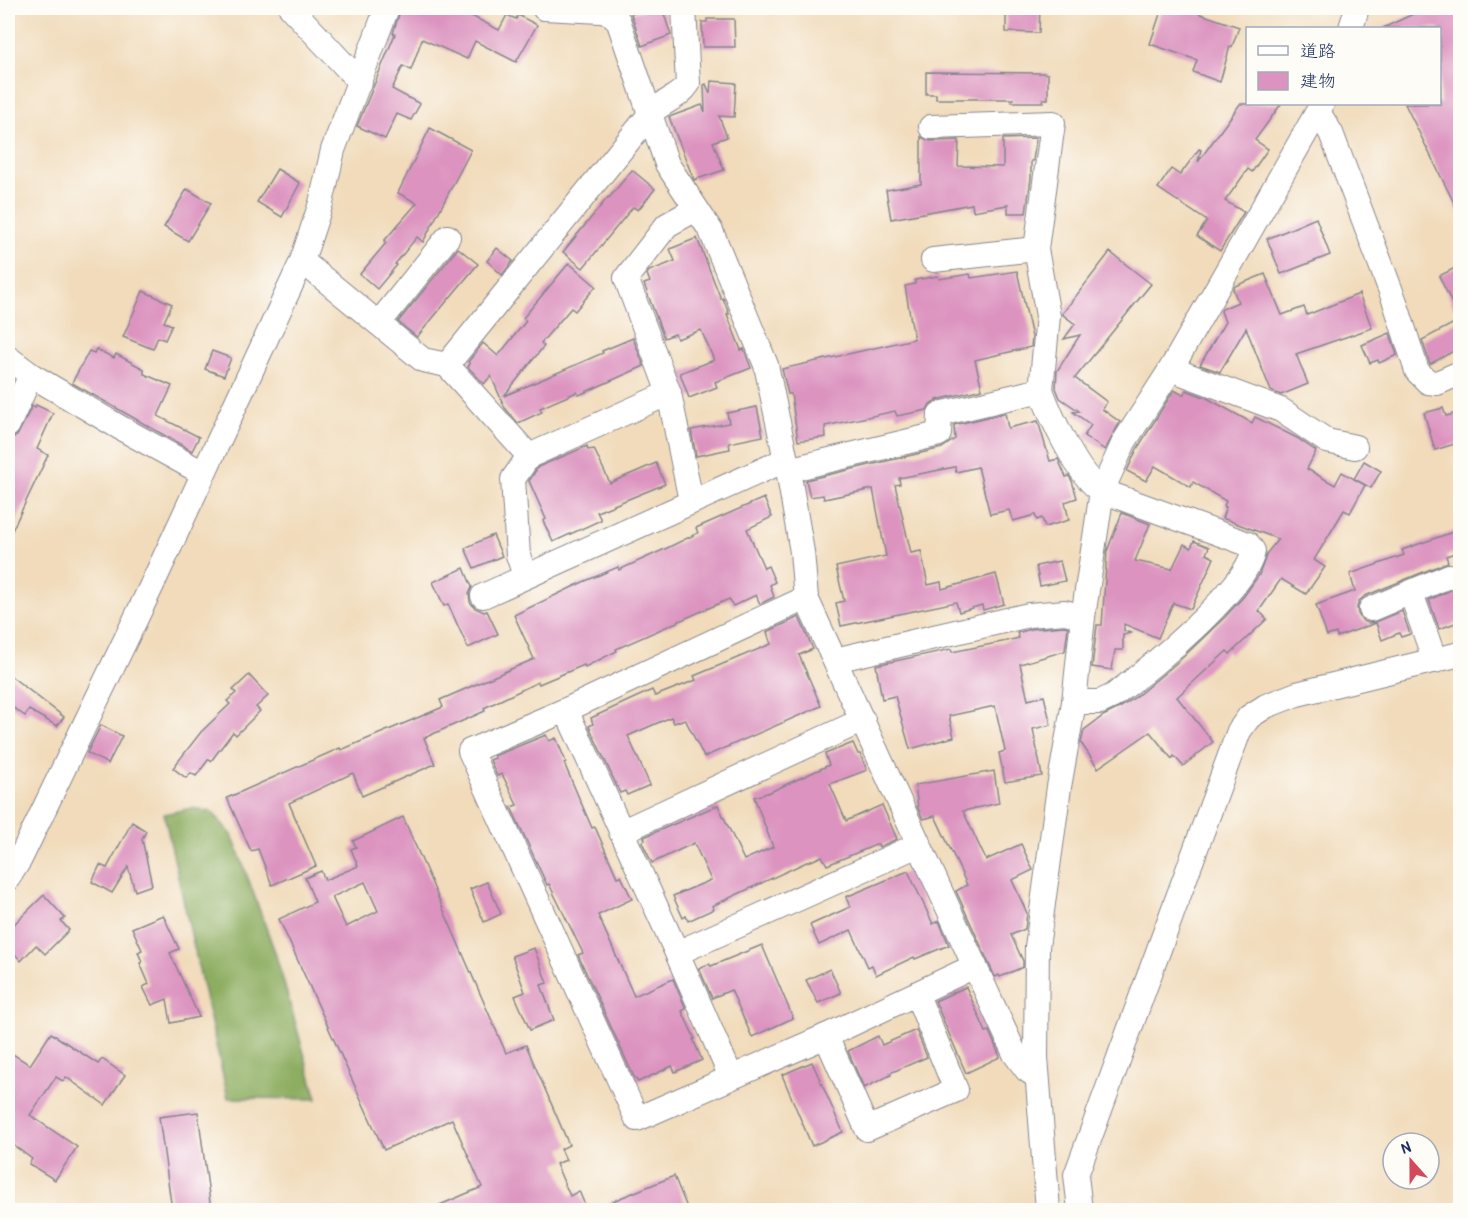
<svg xmlns="http://www.w3.org/2000/svg" width="1468" height="1218" viewBox="0 0 1468 1218" font-family="'Patrick Hand','Klee One',sans-serif">
  <style>
    .forest { fill: #8dad61; stroke: #546e60; stroke-width: 1.5 }
    .building { fill: #dc93bf; fill-rule: evenodd }
    .lines { fill: none; stroke-linecap: round; stroke-linejoin: round }
    .street-casing { stroke: #86858c; stroke-width: 26 }
    .street { stroke: #fff; stroke-width: 24 }
  </style>
  <rect width="100%" height="100%" fill="#fdfcf7"/>
  <filter id="ink" filterUnits="userSpaceOnUse"><feTurbulence type="fractalNoise" baseFrequency=".0167" numOctaves="2"/><feDisplacementMap in="SourceGraphic" scale="12" xChannelSelector="R" yChannelSelector="G"/><feConvolveMatrix kernelMatrix="1 2 1 2 8 2 1 2 1" color-interpolation-filters="sRGB"/></filter>
  <filter id="wash" filterUnits="userSpaceOnUse"><feTurbulence type="fractalNoise" baseFrequency=".008" numOctaves="4" result="noise"/><feDisplacementMap in="SourceGraphic" scale="24" xChannelSelector="R" yChannelSelector="G"/><feGaussianBlur stdDeviation="1.35" result="paint"/><feColorMatrix in="noise" values="0 0 0 0 0 0 0 0 0 0 0 0 0 0 0 0 0 1.4 0 .05"/><feComposite in="paint" operator="in"/></filter>
  <g filter="url(#wash)">
    <rect width="100%" height="100%" fill="#f1dbbb"/>
    <path class="forest" d="M 192,808 L 212,812 L 232,835 L 275,952 L 317,1099 L 228,1098 L 164,814 Z"/>
    <g id="blocks">
      <g class="building">
        <path d="M 401,8 L 456,8 L 499,30 L 507,15 L 516,19 L 518,15 L 537,25 L 516,62 L 475,41 L 467,59 L 422,39 L 411,70 L 403,66 L 392,89 L 420,104 L 411,120 L 397,114 L 385,139 L 357,126 L 395,34 L 393,33 Z"/>
        <path d="M 648,8 L 662,8 L 671,35 L 642,46 L 631,14 Z"/>
        <path d="M 1006,8 L 1040,8 L 1039,33 L 1006,32 Z"/>
        <path d="M 1162,8 L 1183,8 L 1239,27 L 1232,47 L 1230,46 L 1220,82 L 1193,72 L 1197,60 L 1150,44 Z"/>
        <path d="M 1426,8 L 1461,8 L 1461,217 L 1405,104 L 1440,104 L 1440,28 L 1383,28 Z"/>
        <path d="M 707,19 L 734,19 L 735,47 L 703,47 L 702,22 L 707,22 Z"/>
        <path d="M 926,72 L 1043,73 L 1048,74 L 1048,99 L 1043,99 L 1043,102 L 1012,102 L 1013,99 L 936,99 L 936,94 L 926,94 Z"/>
        <path d="M 711,81 L 736,83 L 734,117 L 719,116 L 727,137 L 713,142 L 724,170 L 694,180 L 669,117 L 702,105 L 705,112 L 704,85 L 706,84 L 710,94 Z"/>
        <path d="M 1240,104 L 1281,104 L 1255,140 L 1268,149 L 1252,172 L 1248,169 L 1225,201 L 1244,212 L 1220,251 L 1197,236 L 1207,221 L 1158,188 L 1171,169 L 1180,175 L 1199,149 L 1201,150 L 1198,162 Z"/>
        <path d="M 430,128 L 471,150 L 423,242 L 417,237 L 395,264 L 397,265 L 377,289 L 360,274 L 386,243 L 384,241 L 417,203 L 398,193 Z"/>
        <path d="M 921,137 L 931,141 L 959,140 L 958,166 L 1003,167 L 1003,139 L 1036,138 L 1033,161 L 1031,161 L 1031,178 L 1026,213 L 1008,213 L 1008,205 L 973,211 L 972,204 L 891,219 L 886,190 L 921,184 Z"/>
        <path d="M 277,169 L 300,183 L 282,217 L 257,202 Z"/>
        <path d="M 632,170 L 655,189 L 638,210 L 633,207 L 583,268 L 563,252 L 608,197 L 609,198 Z"/>
        <path d="M 187,189 L 211,203 L 188,241 L 164,227 Z"/>
        <path d="M 1316,218 L 1330,255 L 1281,274 L 1267,239 Z"/>
        <path d="M 697,238 L 721,299 L 723,298 L 729,314 L 727,314 L 741,350 L 744,349 L 751,368 L 715,382 L 717,387 L 689,398 L 680,373 L 714,360 L 701,330 L 677,339 L 675,334 L 664,338 L 644,284 L 650,282 L 647,274 L 649,271 L 675,261 L 670,249 Z"/>
        <path d="M 458,248 L 478,264 L 417,337 L 398,322 Z"/>
        <path d="M 497,248 L 513,261 L 502,275 L 487,261 Z"/>
        <path d="M 1110,252 L 1151,284 L 1075,378 L 1107,402 L 1102,409 L 1120,422 L 1105,450 L 1084,436 L 1091,425 L 1073,412 L 1079,411 L 1060,398 L 1056,388 L 1057,371 L 1080,335 L 1064,339 L 1075,324 L 1062,314 Z"/>
        <path d="M 569,263 L 596,286 L 575,311 L 571,308 L 541,343 L 544,346 L 504,396 L 603,353 L 602,351 L 633,338 L 644,366 L 579,395 L 577,392 L 540,408 L 542,412 L 518,423 L 505,408 L 491,376 L 484,384 L 468,367 L 470,364 L 468,362 L 483,343 L 498,356 L 526,321 L 523,318 Z"/>
        <path d="M 1461,265 L 1461,347 L 1430,364 L 1422,340 L 1460,320 L 1439,276 Z"/>
        <path d="M 1017,271 L 1032,337 L 1031,347 L 975,360 L 982,389 L 937,400 L 930,404 L 927,410 L 897,416 L 895,411 L 825,426 L 826,437 L 798,441 L 791,394 L 788,394 L 782,369 L 914,339 L 905,286 L 915,284 L 915,280 L 938,276 L 939,279 L 970,274 L 971,278 Z"/>
        <path d="M 1265,274 L 1282,315 L 1304,307 L 1307,315 L 1359,294 L 1372,328 L 1296,354 L 1308,384 L 1281,395 L 1271,391 L 1246,328 L 1220,372 L 1200,365 L 1225,322 L 1221,311 L 1222,309 L 1238,302 L 1233,289 L 1235,286 Z"/>
        <path d="M 143,291 L 172,304 L 164,322 L 172,325 L 165,340 L 158,337 L 153,349 L 123,337 Z"/>
        <path d="M 1390,333 L 1397,355 L 1379,363 L 1378,360 L 1370,363 L 1362,345 Z"/>
        <path d="M 96,349 L 114,358 L 116,354 L 144,369 L 144,374 L 172,386 L 158,416 L 199,437 L 192,451 L 72,383 L 89,351 L 94,353 Z"/>
        <path d="M 212,351 L 231,358 L 224,376 L 205,369 Z"/>
        <path d="M 1174,390 L 1183,395 L 1186,390 L 1207,398 L 1252,423 L 1255,417 L 1297,438 L 1316,451 L 1307,469 L 1335,485 L 1342,472 L 1365,485 L 1350,513 L 1344,510 L 1314,560 L 1325,567 L 1306,594 L 1281,579 L 1259,611 L 1267,619 L 1230,654 L 1227,651 L 1177,697 L 1213,742 L 1183,766 L 1174,756 L 1172,759 L 1150,732 L 1098,768 L 1081,743 L 1084,730 L 1103,716 L 1121,707 L 1137,696 L 1180,660 L 1225,617 L 1244,596 L 1259,575 L 1267,553 L 1278,539 L 1222,518 L 1226,507 L 1224,506 L 1226,501 L 1193,482 L 1191,487 L 1155,466 L 1146,481 L 1127,471 L 1137,449 Z"/>
        <path d="M 36,405 L 53,413 L 37,449 L 48,455 L 8,539 L 8,439 L 17,436 L 32,406 L 35,408 Z"/>
        <path d="M 757,407 L 763,436 L 729,443 L 730,449 L 696,456 L 691,430 L 729,423 L 727,413 Z"/>
        <path d="M 1443,408 L 1446,416 L 1461,412 L 1461,442 L 1435,450 L 1424,413 Z"/>
        <path d="M 1005,413 L 1008,428 L 1038,421 L 1050,461 L 1058,459 L 1066,477 L 1069,476 L 1072,481 L 1077,498 L 1065,502 L 1069,520 L 1045,527 L 1042,518 L 1037,520 L 1035,515 L 1013,521 L 1009,510 L 990,514 L 978,467 L 956,472 L 955,467 L 899,478 L 900,484 L 895,485 L 911,553 L 921,551 L 928,585 L 941,582 L 942,589 L 996,574 L 1004,604 L 983,610 L 982,605 L 959,612 L 956,602 L 841,626 L 836,603 L 844,601 L 836,567 L 886,556 L 873,489 L 824,499 L 823,495 L 810,497 L 806,480 L 942,448 L 955,439 L 954,425 Z"/>
        <path d="M 587,446 L 588,450 L 594,449 L 610,483 L 656,463 L 665,484 L 597,512 L 601,520 L 553,542 L 543,521 L 546,519 L 529,481 L 538,467 Z"/>
        <path d="M 1364,461 L 1381,471 L 1371,488 L 1354,479 Z"/>
        <path d="M 764,498 L 772,517 L 747,529 L 764,568 L 768,566 L 775,582 L 770,585 L 774,597 L 760,604 L 756,595 L 733,606 L 729,599 L 616,649 L 617,651 L 585,667 L 584,665 L 539,684 L 538,682 L 484,708 L 485,711 L 424,738 L 435,764 L 362,796 L 353,773 L 289,803 L 316,866 L 272,885 L 258,849 L 251,851 L 227,798 L 340,748 L 341,750 L 443,707 L 440,700 L 534,659 L 514,615 L 583,582 L 618,567 L 619,570 L 665,549 L 698,533 L 696,528 Z"/>
        <path d="M 1122,513 L 1150,524 L 1135,561 L 1172,569 L 1184,544 L 1191,548 L 1194,541 L 1209,547 L 1206,554 L 1214,558 L 1191,609 L 1173,603 L 1158,638 L 1124,624 L 1124,631 L 1131,633 L 1123,635 L 1123,650 L 1115,650 L 1112,670 L 1092,667 L 1097,625 L 1102,625 L 1107,551 Z"/>
        <path d="M 1461,529 L 1461,551 L 1446,556 L 1448,562 L 1365,596 L 1359,601 L 1357,607 L 1358,614 L 1363,621 L 1369,623 L 1376,622 L 1402,611 L 1410,634 L 1401,637 L 1399,633 L 1382,640 L 1376,623 L 1337,637 L 1336,633 L 1327,636 L 1316,605 L 1355,591 L 1350,574 L 1404,555 L 1402,550 Z"/>
        <path d="M 493,535 L 502,556 L 474,568 L 465,548 Z"/>
        <path d="M 1060,561 L 1065,581 L 1040,586 L 1036,566 Z"/>
        <path d="M 464,568 L 472,587 L 469,594 L 470,602 L 475,608 L 484,612 L 487,611 L 498,634 L 468,648 L 448,604 L 444,606 L 433,582 Z"/>
        <path d="M 1457,587 L 1461,595 L 1461,621 L 1439,629 L 1429,600 Z"/>
        <path d="M 799,617 L 813,649 L 799,655 L 821,706 L 704,757 L 685,719 L 674,723 L 671,717 L 628,736 L 650,785 L 627,795 L 625,791 L 620,793 L 589,726 L 593,724 L 591,718 L 652,690 L 655,696 L 696,680 L 694,676 L 771,644 L 767,632 Z"/>
        <path d="M 1064,626 L 1068,627 L 1065,651 L 1020,664 L 1028,700 L 1044,696 L 1051,725 L 1033,729 L 1042,776 L 1005,782 L 999,753 L 1005,751 L 995,706 L 949,716 L 954,737 L 910,749 L 895,696 L 882,699 L 876,665 L 951,649 L 952,652 L 1002,642 L 1019,638 L 1017,633 L 1031,629 Z"/>
        <path d="M 8,674 L 64,717 L 57,726 L 29,710 L 25,716 L 8,704 Z"/>
        <path d="M 249,675 L 268,696 L 256,707 L 260,711 L 236,735 L 233,732 L 211,761 L 209,759 L 196,776 L 191,773 L 186,778 L 173,768 L 201,732 L 230,704 L 227,701 L 236,693 L 233,690 Z"/>
        <path d="M 101,725 L 122,736 L 108,764 L 87,753 Z"/>
        <path d="M 546,735 L 549,741 L 556,738 L 566,762 L 564,763 L 592,828 L 595,827 L 617,877 L 621,876 L 632,899 L 598,915 L 634,996 L 673,979 L 686,1009 L 682,1011 L 695,1039 L 693,1039 L 702,1060 L 675,1072 L 672,1066 L 638,1082 L 634,1077 L 578,955 L 583,953 L 549,884 L 547,885 L 511,807 L 517,805 L 502,774 L 497,776 L 490,760 L 495,758 L 494,756 Z"/>
        <path d="M 853,743 L 858,754 L 860,754 L 867,770 L 830,784 L 846,821 L 882,805 L 897,839 L 879,847 L 878,844 L 827,865 L 822,856 L 811,861 L 811,860 L 712,906 L 714,909 L 688,921 L 686,916 L 683,918 L 673,896 L 711,880 L 694,843 L 652,863 L 642,842 L 645,840 L 644,837 L 718,805 L 744,860 L 773,847 L 754,797 L 770,792 L 829,765 L 825,754 Z"/>
        <path d="M 994,771 L 999,803 L 963,811 L 986,860 L 1021,844 L 1033,870 L 1012,880 L 1027,913 L 1025,929 L 1011,935 L 1023,961 L 1023,967 L 1000,977 L 999,975 L 995,977 L 956,891 L 967,885 L 935,816 L 923,819 L 918,808 L 915,785 Z"/>
        <path d="M 403,817 L 506,1053 L 526,1045 L 569,1145 L 561,1149 L 566,1160 L 556,1164 L 570,1196 L 579,1191 L 587,1210 L 428,1210 L 482,1187 L 452,1119 L 384,1150 L 279,919 L 315,902 L 305,878 L 321,871 L 325,880 L 358,866 L 351,849 L 356,847 L 353,841 ZM 365,882 L 378,911 L 346,927 L 332,897 Z"/>
        <path d="M 132,822 L 146,831 L 142,839 L 152,885 L 135,891 L 128,867 L 112,893 L 92,882 L 100,865 L 107,868 Z"/>
        <path d="M 908,871 L 933,924 L 939,921 L 949,945 L 915,959 L 914,957 L 876,975 L 872,965 L 868,967 L 851,930 L 819,945 L 810,925 L 850,907 L 846,897 Z"/>
        <path d="M 487,882 L 501,914 L 484,922 L 470,889 Z"/>
        <path d="M 44,895 L 65,918 L 61,921 L 69,930 L 45,954 L 36,945 L 21,961 L 8,946 L 8,930 Z"/>
        <path d="M 163,915 L 179,949 L 170,953 L 199,1017 L 171,1023 L 167,999 L 152,1005 L 143,987 L 149,984 L 140,963 L 142,962 L 138,952 L 142,950 L 132,928 Z"/>
        <path d="M 762,945 L 793,1018 L 752,1037 L 731,990 L 712,998 L 699,968 L 709,964 L 711,966 Z"/>
        <path d="M 534,948 L 547,983 L 541,985 L 554,1020 L 530,1030 L 515,996 L 525,992 L 512,956 Z"/>
        <path d="M 830,969 L 841,993 L 818,1003 L 806,980 Z"/>
        <path d="M 966,987 L 986,1032 L 989,1031 L 1000,1057 L 966,1073 L 935,1001 Z"/>
        <path d="M 916,1030 L 927,1057 L 890,1073 L 891,1075 L 864,1088 L 848,1051 L 878,1036 L 882,1045 Z"/>
        <path d="M 51,1033 L 98,1064 L 102,1059 L 125,1075 L 105,1105 L 66,1077 L 63,1081 L 56,1077 L 30,1115 L 77,1147 L 55,1180 L 29,1164 L 32,1159 L 8,1141 L 8,1051 L 30,1065 Z"/>
        <path d="M 812,1062 L 843,1132 L 812,1146 L 782,1075 Z"/>
        <path d="M 198,1112 L 211,1210 L 172,1210 L 159,1117 Z"/>
        <path d="M 674,1176 L 688,1210 L 591,1210 Z"/>
      </g>
    </g>
  </g>
  <g filter="url(#ink)">
    <use href="#blocks" fill-opacity="0" stroke="#86858c" stroke-width="1.5"/>
    <g class="lines">
      <defs>
        <g id="street">
          <path d="M 291,8 L 360,82"/>
          <path d="M 544,8 L 601,11 L 610,13 L 618,20 L 667,164 L 711,231 L 766,365 L 788,470 L 802,552 L 806,598 L 1015,1054 L 1027,1070 L 1037,1077"/>
          <path d="M 1351,28 L 1357,8"/>
          <path d="M 1318,112 L 1331,133 L 1395,302 L 1417,371 L 1428,382 L 1437,383 L 1460,373"/>
          <path d="M 931,127 L 1053,123 L 1036,249 L 1048,316 L 1041,390"/>
          <path d="M 933,260 L 1036,249"/>
          <path d="M 302,261 L 423,360 L 447,365"/>
          <path d="M 379,323 L 448,237"/>
          <path d="M 8,358 L 31,375 L 8,425"/>
          <path d="M 1171,369 L 1281,410 L 1327,441 L 1355,447"/>
          <path d="M 31,375 L 119,427 L 203,473"/>
          <path d="M 529,456 L 447,365 L 651,113 C 663,101 679,98 688,84 L 684,8"/>
          <path d="M 788,470 L 939,434 L 940,414 L 1041,390 C 1051,417 1078,477 1102,491 L 1248,544 L 1253,551 C 1248,589 1145,672 1113,696 L 1100,702 L 1074,702"/>
          <path d="M 691,501 L 669,393 L 626,278 L 667,225 L 696,209"/>
          <path d="M 525,576 L 518,555 L 513,479 L 529,456 L 669,393"/>
          <path d="M 1411,593 L 1435,661"/>
          <path d="M 483,596 L 785,460"/>
          <path d="M 806,598 L 566,710 L 470,751 L 637,1119 L 826,1036 L 975,966"/>
          <path d="M 1371,609 L 1449,576"/>
          <path d="M 835,660 L 1029,615 L 1065,612 L 1083,617"/>
          <path d="M 566,710 L 677,953 L 731,1077"/>
          <path d="M 621,832 L 863,720"/>
          <path d="M 8,878 L 20,859 L 151,587 L 302,261 L 321,203 L 333,150 L 387,8"/>
          <path d="M 677,953 L 918,845"/>
          <path d="M 826,1036 L 867,1129 L 956,1090 L 917,995"/>
          <path d="M 1048,1210 L 1036,1057 L 1037,947 L 1059,787 L 1074,702 L 1083,617 L 1102,491 L 1124,442 L 1171,369 L 1322,104"/>
          <path d="M 1080,1210 L 1076,1175 L 1239,731 L 1249,717 L 1266,706 L 1297,694 L 1460,654"/>
        </g>
      </defs>
      <use href="#street" class="street-casing"/>
      <use href="#street" class="street"/>
    </g>
  </g>
  <rect width="1468" height="1218" fill="none" stroke="#fdfcf7" stroke-width="30"/>
  <rect x="1246" y="27" width="195" height="78" fill="#fdfcf7" stroke="#a3aaba" stroke-width="1.5"/>
  <rect x="1258" y="46" width="30" height="9" fill="#ffffff" stroke="#a3aaba" stroke-width="1.5"/>
  <text x="1300" y="57" font-size="18" fill="#1b2f5e">道路</text>
  <rect x="1258" y="72" width="30" height="18" fill="#dc93bf" stroke="#a3aaba" stroke-width="1.5"/>
  <text x="1300" y="87" font-size="18" fill="#1b2f5e">建物</text>
  <g transform="translate(1411 1161) rotate(339)"><circle r="28" fill="#fdfcf7" stroke="#a3aaba" stroke-width="1.5"/>
  <path d="M0-4.5L10 22L0 15L-10 22Z" fill="#d1495b"/>
  <text y="-9" font-size="16" font-weight="bold" text-anchor="middle" fill="#1b2f5e">N</text>
  </g>
</svg>
